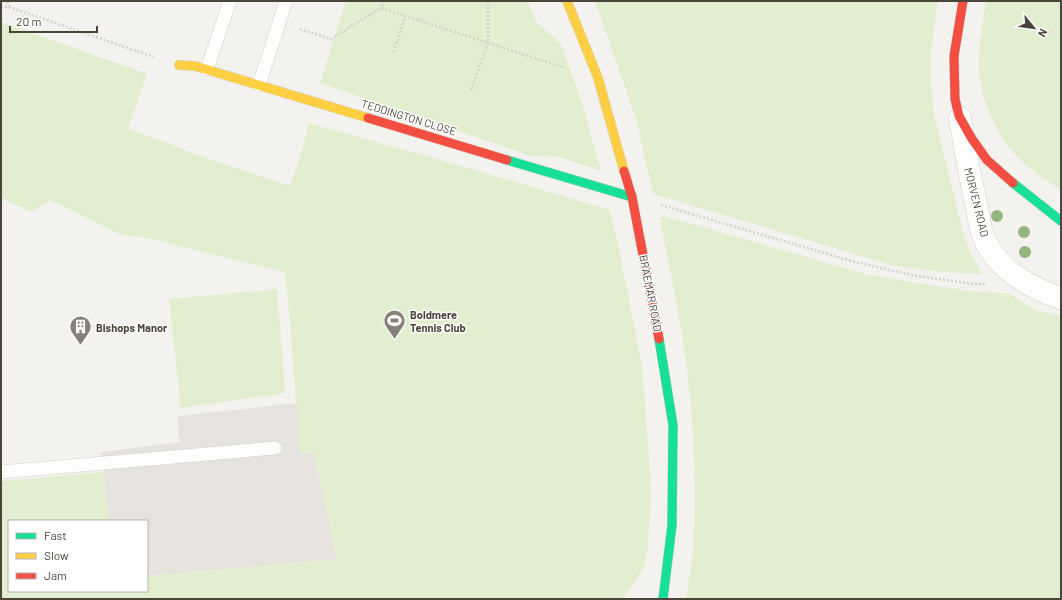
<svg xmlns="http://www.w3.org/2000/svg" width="1062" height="600" viewBox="0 0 1062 600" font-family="Barlow,sans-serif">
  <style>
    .green { fill: #e1eecf }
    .parking { fill: #e6e3df }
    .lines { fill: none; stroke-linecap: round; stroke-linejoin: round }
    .lane-casing { stroke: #d2d0cb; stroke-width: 14 }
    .street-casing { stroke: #d2d0cb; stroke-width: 23 }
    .fast-casing { stroke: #d3cfc5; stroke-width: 10 }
    .slow-casing { stroke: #d3cfc5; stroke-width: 10 }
    .jam-casing { stroke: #d3cfc5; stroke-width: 10 }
    .path { stroke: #d3d2cc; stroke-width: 2.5; stroke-dasharray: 2 2; stroke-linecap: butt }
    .lane { stroke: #fdfdfc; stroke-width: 13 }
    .street { stroke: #fdfdfc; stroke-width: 22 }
    .fast { stroke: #16e098; stroke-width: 9 }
    .slow { stroke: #ffcf43; stroke-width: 9 }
    .jam { stroke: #f24e42; stroke-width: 9 }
    .tree { fill: #96b382 }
    .labels { text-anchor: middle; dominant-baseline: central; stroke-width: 3; stroke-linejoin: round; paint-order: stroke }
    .street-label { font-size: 11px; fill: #4b4439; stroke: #fff }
    .poi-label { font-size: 11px; font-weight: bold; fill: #4b4439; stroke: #fff; text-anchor: start }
  </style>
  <rect width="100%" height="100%" fill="#f4f2ee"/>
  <g class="green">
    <path d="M 346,1 L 527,1 L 537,23 L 556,39 L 561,45 L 582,103 L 601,171 L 559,157 L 531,156 L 320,83 Z"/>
    <path d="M 595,1 L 938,1 L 930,58 L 930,78 L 934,113 L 962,229 L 970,252 L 982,274 L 940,272 L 891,265 L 653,194 L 637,122 Z"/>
    <path d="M 986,1 L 1061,1 L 1061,190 C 1045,179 1028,169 1015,154 C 994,131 981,99 979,68 C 978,49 983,20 986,1 Z"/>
    <path d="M 1,22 L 147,74 L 128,129 L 173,145 L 181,149 L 290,186 L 303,148 L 309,123 L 458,165 L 610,210 L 621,259 L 642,366 L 650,471 L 651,501 L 647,556 L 644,567 L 623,599 L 1,599 L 1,481 L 104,472 L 109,521 L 9,521 L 9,591 L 147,591 L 147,576 L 337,559 L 314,453 L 300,454 L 290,323 L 285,272 L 150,239 L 119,234 L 50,200 L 31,212 L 1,198 Z"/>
    <path d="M 664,216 L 869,275 L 930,285 L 978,292 L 1011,294 L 1023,303 L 1038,311 L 1061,316 L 1061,599 L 686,599 C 688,582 692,565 693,548 C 697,490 694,427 687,369 C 680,319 670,269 660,219 Z"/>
    <path d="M 277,289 L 285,393 L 181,408 L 169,299 Z"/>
  </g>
  <path class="parking" d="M 297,403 L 300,453 L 314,453 L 337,559 L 147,576 L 147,521 L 109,521 L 101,452 L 180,442 L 177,416 Z"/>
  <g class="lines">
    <defs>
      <g id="lane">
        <path d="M 207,69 L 230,1"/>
        <path d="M 259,85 L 286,1"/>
        <path d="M 1,472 L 275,448"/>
      </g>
      <path id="street" d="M 960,118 C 965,148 970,178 977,208 C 979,217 980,229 984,238 C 997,269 1030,288 1061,298"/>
      <g id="fast">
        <path d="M 507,160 L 632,197"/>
        <path d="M 1013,183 L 1061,221"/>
        <path d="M 659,339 L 673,425 L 672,525 L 663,599"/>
      </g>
      <g id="slow">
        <path d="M 567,1 L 598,78 L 624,171"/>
        <path d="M 179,65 L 195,66 L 368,118"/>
      </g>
      <g id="jam">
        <path d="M 963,1 L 954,56 L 955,99 L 959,116 L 972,139 L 987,160 L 1013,183"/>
        <path d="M 368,118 L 507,160"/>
        <path d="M 624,171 L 632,197 L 659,339"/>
      </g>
    </defs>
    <use href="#lane" class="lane-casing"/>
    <use href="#street" class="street-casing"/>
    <use href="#fast" class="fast-casing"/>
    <use href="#slow" class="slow-casing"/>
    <use href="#jam" class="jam-casing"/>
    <g class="path">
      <path d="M 383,1 L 381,8 L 565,68"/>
      <path d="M 1,7 L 9,7 L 7,1"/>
      <path d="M 9,7 L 154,57"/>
      <path d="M 300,29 L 331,39 L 381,8"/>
      <path d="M 394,52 L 405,16"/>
      <path d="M 471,90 L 488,43 L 488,1"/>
      <path d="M 661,205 L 855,262 L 911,275 L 974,284 L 985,284"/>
    </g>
    <use href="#lane" class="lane"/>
    <use href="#street" class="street"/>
    <use href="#fast" class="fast"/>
    <use href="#slow" class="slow"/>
    <use href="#jam" class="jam"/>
  </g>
  <g class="tree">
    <circle cx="997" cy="216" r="6"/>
    <circle cx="1024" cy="232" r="6"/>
    <circle cx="1025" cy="252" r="6"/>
  </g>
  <defs>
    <symbol id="stadium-pin" viewBox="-11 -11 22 30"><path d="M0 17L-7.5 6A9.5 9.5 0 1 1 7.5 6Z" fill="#868178" stroke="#fff"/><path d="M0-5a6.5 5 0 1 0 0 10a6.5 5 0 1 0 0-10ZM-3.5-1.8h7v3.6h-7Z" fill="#fff"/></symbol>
    <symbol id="building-pin" viewBox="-11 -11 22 30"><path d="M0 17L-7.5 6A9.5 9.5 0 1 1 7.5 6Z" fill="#868178" stroke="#fff"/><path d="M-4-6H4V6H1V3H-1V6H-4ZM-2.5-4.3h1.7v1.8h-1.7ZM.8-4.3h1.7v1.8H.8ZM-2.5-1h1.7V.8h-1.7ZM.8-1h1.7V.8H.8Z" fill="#fff"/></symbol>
  </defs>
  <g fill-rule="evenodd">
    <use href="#stadium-pin" x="382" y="308" width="25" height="34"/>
    <use href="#building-pin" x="68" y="314" width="25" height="34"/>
  </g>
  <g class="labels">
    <g class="street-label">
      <text transform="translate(409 117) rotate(17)">TEDDINGTON CLOSE</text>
      <text transform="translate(977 202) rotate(76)">MORVEN ROAD</text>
      <text transform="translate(651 293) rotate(79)">BRAEMAR ROAD</text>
    </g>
    <g class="poi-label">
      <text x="410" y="314">Boldmere<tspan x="410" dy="13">Tennis Club</tspan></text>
      <text x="96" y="327">Bishops Manor</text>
    </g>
  </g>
  <rect width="1062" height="600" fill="none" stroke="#4b4439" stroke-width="4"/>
  <rect x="8" y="520" width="140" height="72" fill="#ffffff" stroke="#b7b4b0"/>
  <rect x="16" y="533" width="20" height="6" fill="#16e098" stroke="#b7b4b0"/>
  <text x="44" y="540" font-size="12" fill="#4b4439">Fast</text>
  <rect x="16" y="553" width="20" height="6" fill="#ffcf43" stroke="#b7b4b0"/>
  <text x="44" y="560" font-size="12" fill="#4b4439">Slow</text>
  <rect x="16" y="573" width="20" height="6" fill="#f24e42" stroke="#b7b4b0"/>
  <text x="44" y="580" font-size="12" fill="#4b4439">Jam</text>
  <g transform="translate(1034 28) rotate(119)" stroke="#ffffff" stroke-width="3" paint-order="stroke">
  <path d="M0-3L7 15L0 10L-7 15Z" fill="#4b4439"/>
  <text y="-6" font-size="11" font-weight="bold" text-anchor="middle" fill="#4b4439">N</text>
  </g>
  <path d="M10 26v6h87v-6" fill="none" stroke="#4b4439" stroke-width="2"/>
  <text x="16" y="26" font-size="12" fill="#4b4439" stroke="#ffffff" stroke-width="3" paint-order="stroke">20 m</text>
</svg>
